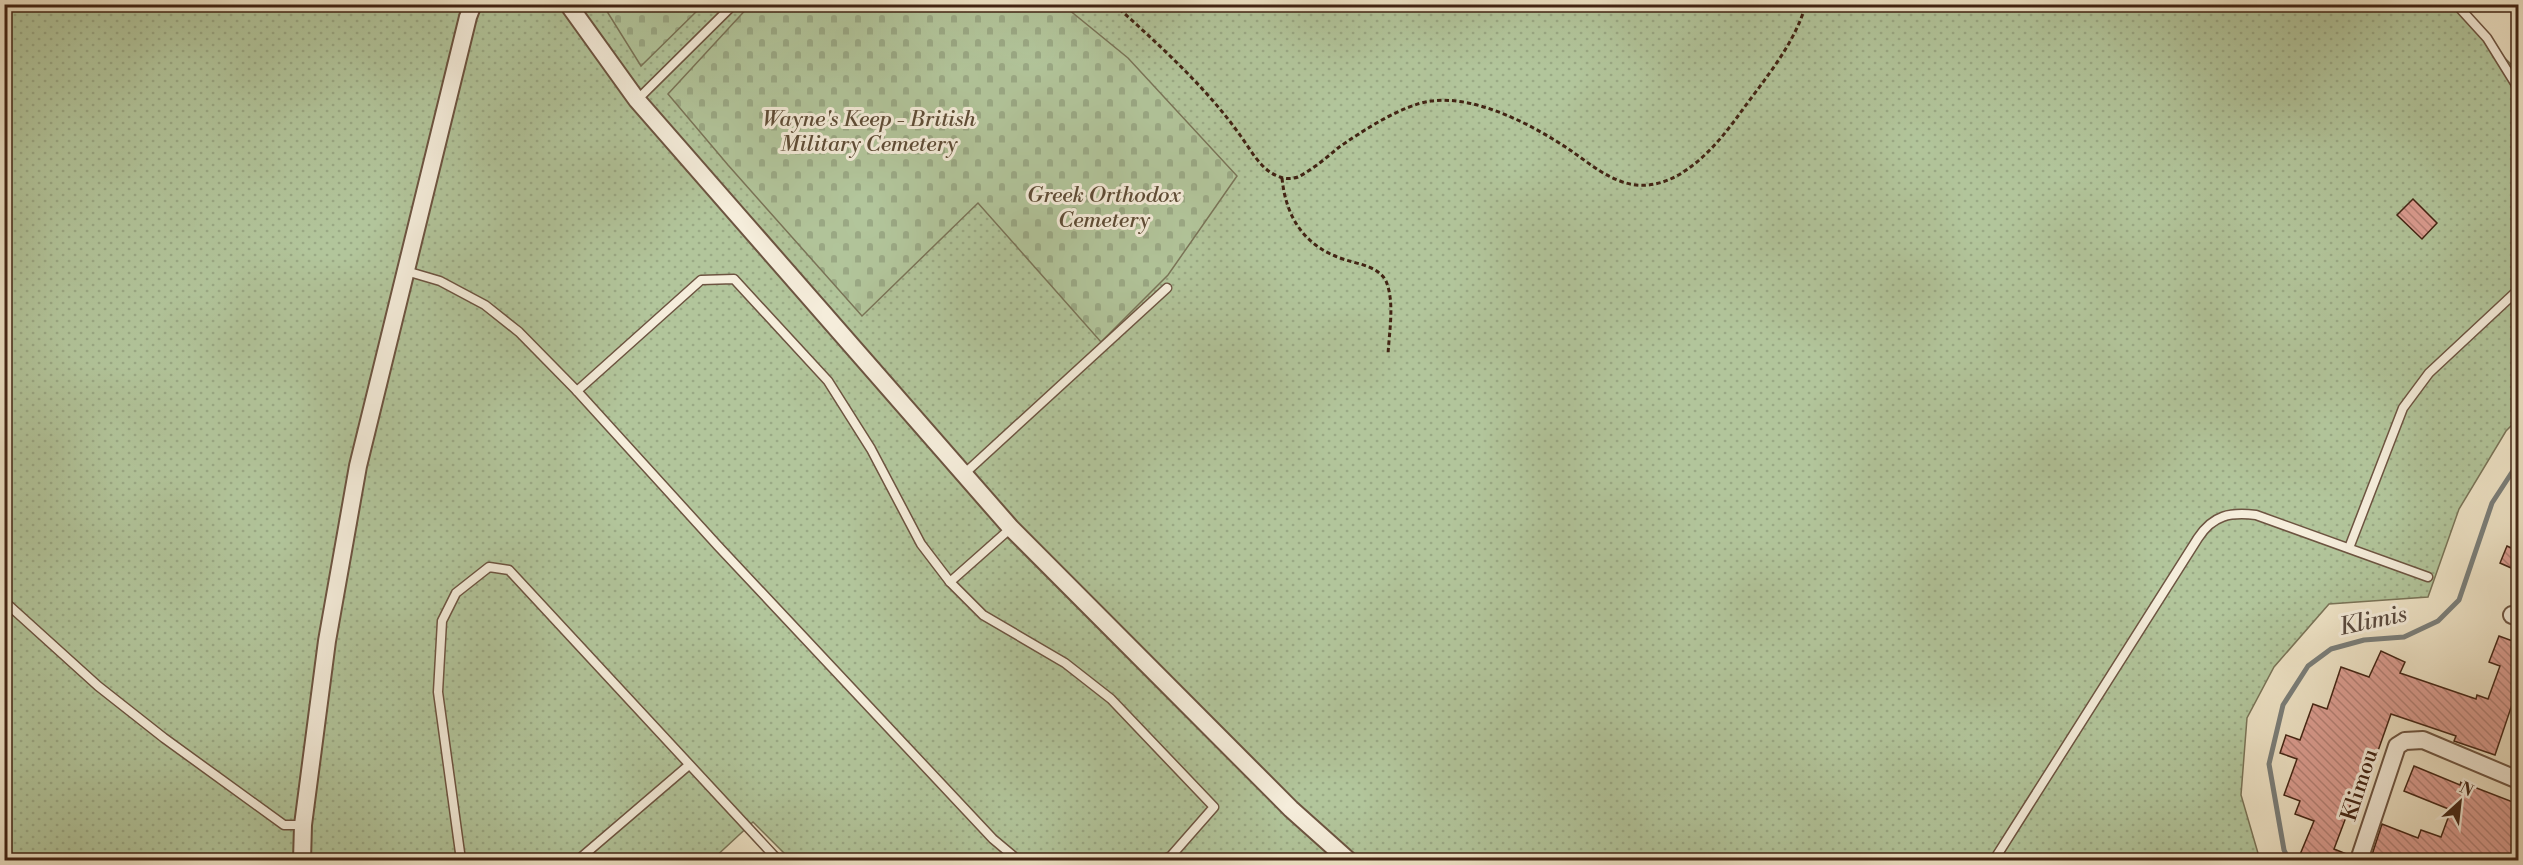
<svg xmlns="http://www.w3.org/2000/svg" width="2523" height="865" viewBox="0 0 2523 865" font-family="'Libre Bodoni',serif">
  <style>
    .grass { fill: url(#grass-dots); stroke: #7a7458; stroke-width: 1.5 }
    .cemetery { fill: url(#cemetery-stones); stroke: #7a7458; stroke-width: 1.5 }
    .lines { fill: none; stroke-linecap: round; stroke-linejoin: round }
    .stream { stroke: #7a7f7b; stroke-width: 5 }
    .building { fill: url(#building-back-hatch); stroke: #422414; stroke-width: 1.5 }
    .service-casing { stroke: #6d5441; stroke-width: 11 }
    .minor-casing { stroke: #6d5441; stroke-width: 20 }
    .path { stroke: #422414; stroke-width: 3; stroke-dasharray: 4.5 3; stroke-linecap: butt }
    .service { stroke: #f5eddb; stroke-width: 8 }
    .minor { stroke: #f5eddb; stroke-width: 16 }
    .labels { text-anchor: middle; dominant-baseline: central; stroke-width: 6; stroke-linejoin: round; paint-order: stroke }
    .park-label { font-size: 22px; font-style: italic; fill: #5e4c36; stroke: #f5eddb }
    .street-label { font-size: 22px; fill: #422414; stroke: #f5eddb }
    .water-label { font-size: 24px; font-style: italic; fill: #594a3f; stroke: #f5eddb }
  </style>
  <defs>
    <pattern id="grass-dots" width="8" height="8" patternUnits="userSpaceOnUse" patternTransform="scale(1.5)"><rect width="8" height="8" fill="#b2c59b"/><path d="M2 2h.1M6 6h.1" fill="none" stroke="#9aa985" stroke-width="1.8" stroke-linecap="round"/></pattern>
    <pattern id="cemetery-stones" width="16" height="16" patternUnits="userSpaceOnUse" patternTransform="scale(1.5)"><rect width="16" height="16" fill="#b2c59b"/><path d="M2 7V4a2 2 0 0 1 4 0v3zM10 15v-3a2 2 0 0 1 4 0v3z" fill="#9aa985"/></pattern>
    <pattern id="building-back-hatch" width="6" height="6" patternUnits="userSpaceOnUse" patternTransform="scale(1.5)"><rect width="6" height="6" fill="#dd9e93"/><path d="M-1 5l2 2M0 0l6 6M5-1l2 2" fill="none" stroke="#b58177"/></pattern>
  </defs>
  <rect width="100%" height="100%" fill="#efe4c7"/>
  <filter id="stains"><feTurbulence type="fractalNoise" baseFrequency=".00333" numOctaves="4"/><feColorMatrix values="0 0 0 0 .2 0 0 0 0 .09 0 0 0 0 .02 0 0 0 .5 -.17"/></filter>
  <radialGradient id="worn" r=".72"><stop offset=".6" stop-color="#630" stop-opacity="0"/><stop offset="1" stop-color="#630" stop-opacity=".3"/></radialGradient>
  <path class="grass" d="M 2450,4 L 2518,71 L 2518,419 L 2506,431 L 2459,509 L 2428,597 L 2329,604 L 2274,667 L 2247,718 L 2241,795 L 2260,860 L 1221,860 L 1210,854 L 1206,860 L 791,860 L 753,822 L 712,860 L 5,860 L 5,5 Z"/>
  <g class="cemetery">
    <path d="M 751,4 L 1063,5 L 1128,58 L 1237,176 L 1168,275 L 1101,342 L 978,203 L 862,316 L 728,165 L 668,94 Z"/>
    <path d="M 603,5 L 703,5 L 641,66 Z"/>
  </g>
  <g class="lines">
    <path class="stream" d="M 2289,860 L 2284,850 L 2269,764 L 2283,705 L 2308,666 L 2331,649 L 2364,640 L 2404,637 L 2438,621 L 2459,600 L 2492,503 L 2518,463"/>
  </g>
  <g class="building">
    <path d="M 2413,199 L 2437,223 L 2422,239 L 2397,215 Z"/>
    <path d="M 2507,546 L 2518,551 L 2518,571 L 2500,563 Z"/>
    <path d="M 2499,636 L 2518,643 L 2518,687 L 2495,755 L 2454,741 L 2456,736 L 2391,714 L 2367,782 L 2360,780 L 2334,849 L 2349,855 L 2349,861 L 2307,861 L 2299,857 L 2314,821 L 2295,814 L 2300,801 L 2284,795 L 2297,759 L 2280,753 L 2286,735 L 2300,740 L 2313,704 L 2327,709 L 2341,667 L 2369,677 L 2381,651 L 2405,662 L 2400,673 L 2476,699 L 2477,695 L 2488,699 L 2500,666 L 2489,662 Z"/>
    <path d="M 2414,766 L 2460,785 L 2461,782 L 2518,804 L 2518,861 L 2457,861 L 2443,855 L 2442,861 L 2370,861 L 2382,824 L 2418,838 L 2421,830 L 2441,837 L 2451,810 L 2404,791 Z"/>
  </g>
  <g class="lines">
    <defs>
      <g id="service">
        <path d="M 2456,4 L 2487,38 L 2518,88"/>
        <path d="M 637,100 L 734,4"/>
        <path d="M 406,271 L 440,281 L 485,305 L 519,332 L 577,391 L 718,546 L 993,839 L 1018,860"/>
        <path d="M 577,391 L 701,280 L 734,279 L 828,381 L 871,449 L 921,544 L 950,582 L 983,615 L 1065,663 L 1111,699 L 1214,807 L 1171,856 L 1162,860"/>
        <path d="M 964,474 L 1167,288"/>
        <path d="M 2349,548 L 2403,408 L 2429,373 L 2518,290"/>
        <path d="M 950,582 L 1011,528"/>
        <path d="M 4,601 L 98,686 L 164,738 L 284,825 L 303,825"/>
        <path d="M 461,860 L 438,692 L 442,621 L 456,593 L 489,567 L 509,570 L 778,860"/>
        <path d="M 578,860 L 689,765"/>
        <path d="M 1994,860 L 2198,538 C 2213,515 2230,512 2256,515 L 2428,577"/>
      </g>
      <g id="minor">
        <path d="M 568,4 L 637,100 L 1011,528 L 1291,809 L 1348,860"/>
        <path d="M 2512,615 L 2518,617"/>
        <path d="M 302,860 L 303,825 L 327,641 L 358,466 L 468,17 L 473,4"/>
        <path d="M 2359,860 L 2397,746 L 2405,741 L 2423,740 L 2518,780"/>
      </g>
    </defs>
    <use href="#service" class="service-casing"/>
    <use href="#minor" class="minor-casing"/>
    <g class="path">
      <path d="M 1114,4 C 1159,45 1205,86 1240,135 C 1251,150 1261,171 1280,177 C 1285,179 1292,179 1298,177 C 1312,170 1326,158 1338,148 C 1362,131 1402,105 1431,101 C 1476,95 1533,125 1570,150 C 1586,161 1601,174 1620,181 C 1669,200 1712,152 1738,116 C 1763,81 1794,46 1806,4"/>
      <path d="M 1282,178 C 1286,219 1306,248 1346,260 C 1359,264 1379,267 1386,281 C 1395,303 1389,332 1388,355"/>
    </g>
    <use href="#service" class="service"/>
    <use href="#minor" class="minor"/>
  </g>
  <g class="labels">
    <g class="park-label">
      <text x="869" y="119">Wayne's Keep - British<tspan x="869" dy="25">Military Cemetery</tspan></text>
      <text x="1104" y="195">Greek Orthodox<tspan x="1104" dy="25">Cemetery</tspan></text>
    </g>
    <g class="street-label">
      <text transform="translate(2360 785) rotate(-72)">Klimou</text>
    </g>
    <g class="water-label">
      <text transform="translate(2373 621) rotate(-12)">Klimis</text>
    </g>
  </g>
  <rect width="2523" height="865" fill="none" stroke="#efe4c7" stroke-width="24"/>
  <rect x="6" y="6" width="2511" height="853" fill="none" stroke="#422414" stroke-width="3"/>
  <rect x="12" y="12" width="2499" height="841" fill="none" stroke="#422414" stroke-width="1.5"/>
  <g transform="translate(2460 802) rotate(27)" stroke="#f5eddb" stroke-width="4.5" paint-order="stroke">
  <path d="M0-4.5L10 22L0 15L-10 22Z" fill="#422414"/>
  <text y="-9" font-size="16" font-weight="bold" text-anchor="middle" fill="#422414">N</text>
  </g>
  <rect width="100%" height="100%" filter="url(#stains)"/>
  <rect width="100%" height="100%" fill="url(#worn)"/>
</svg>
